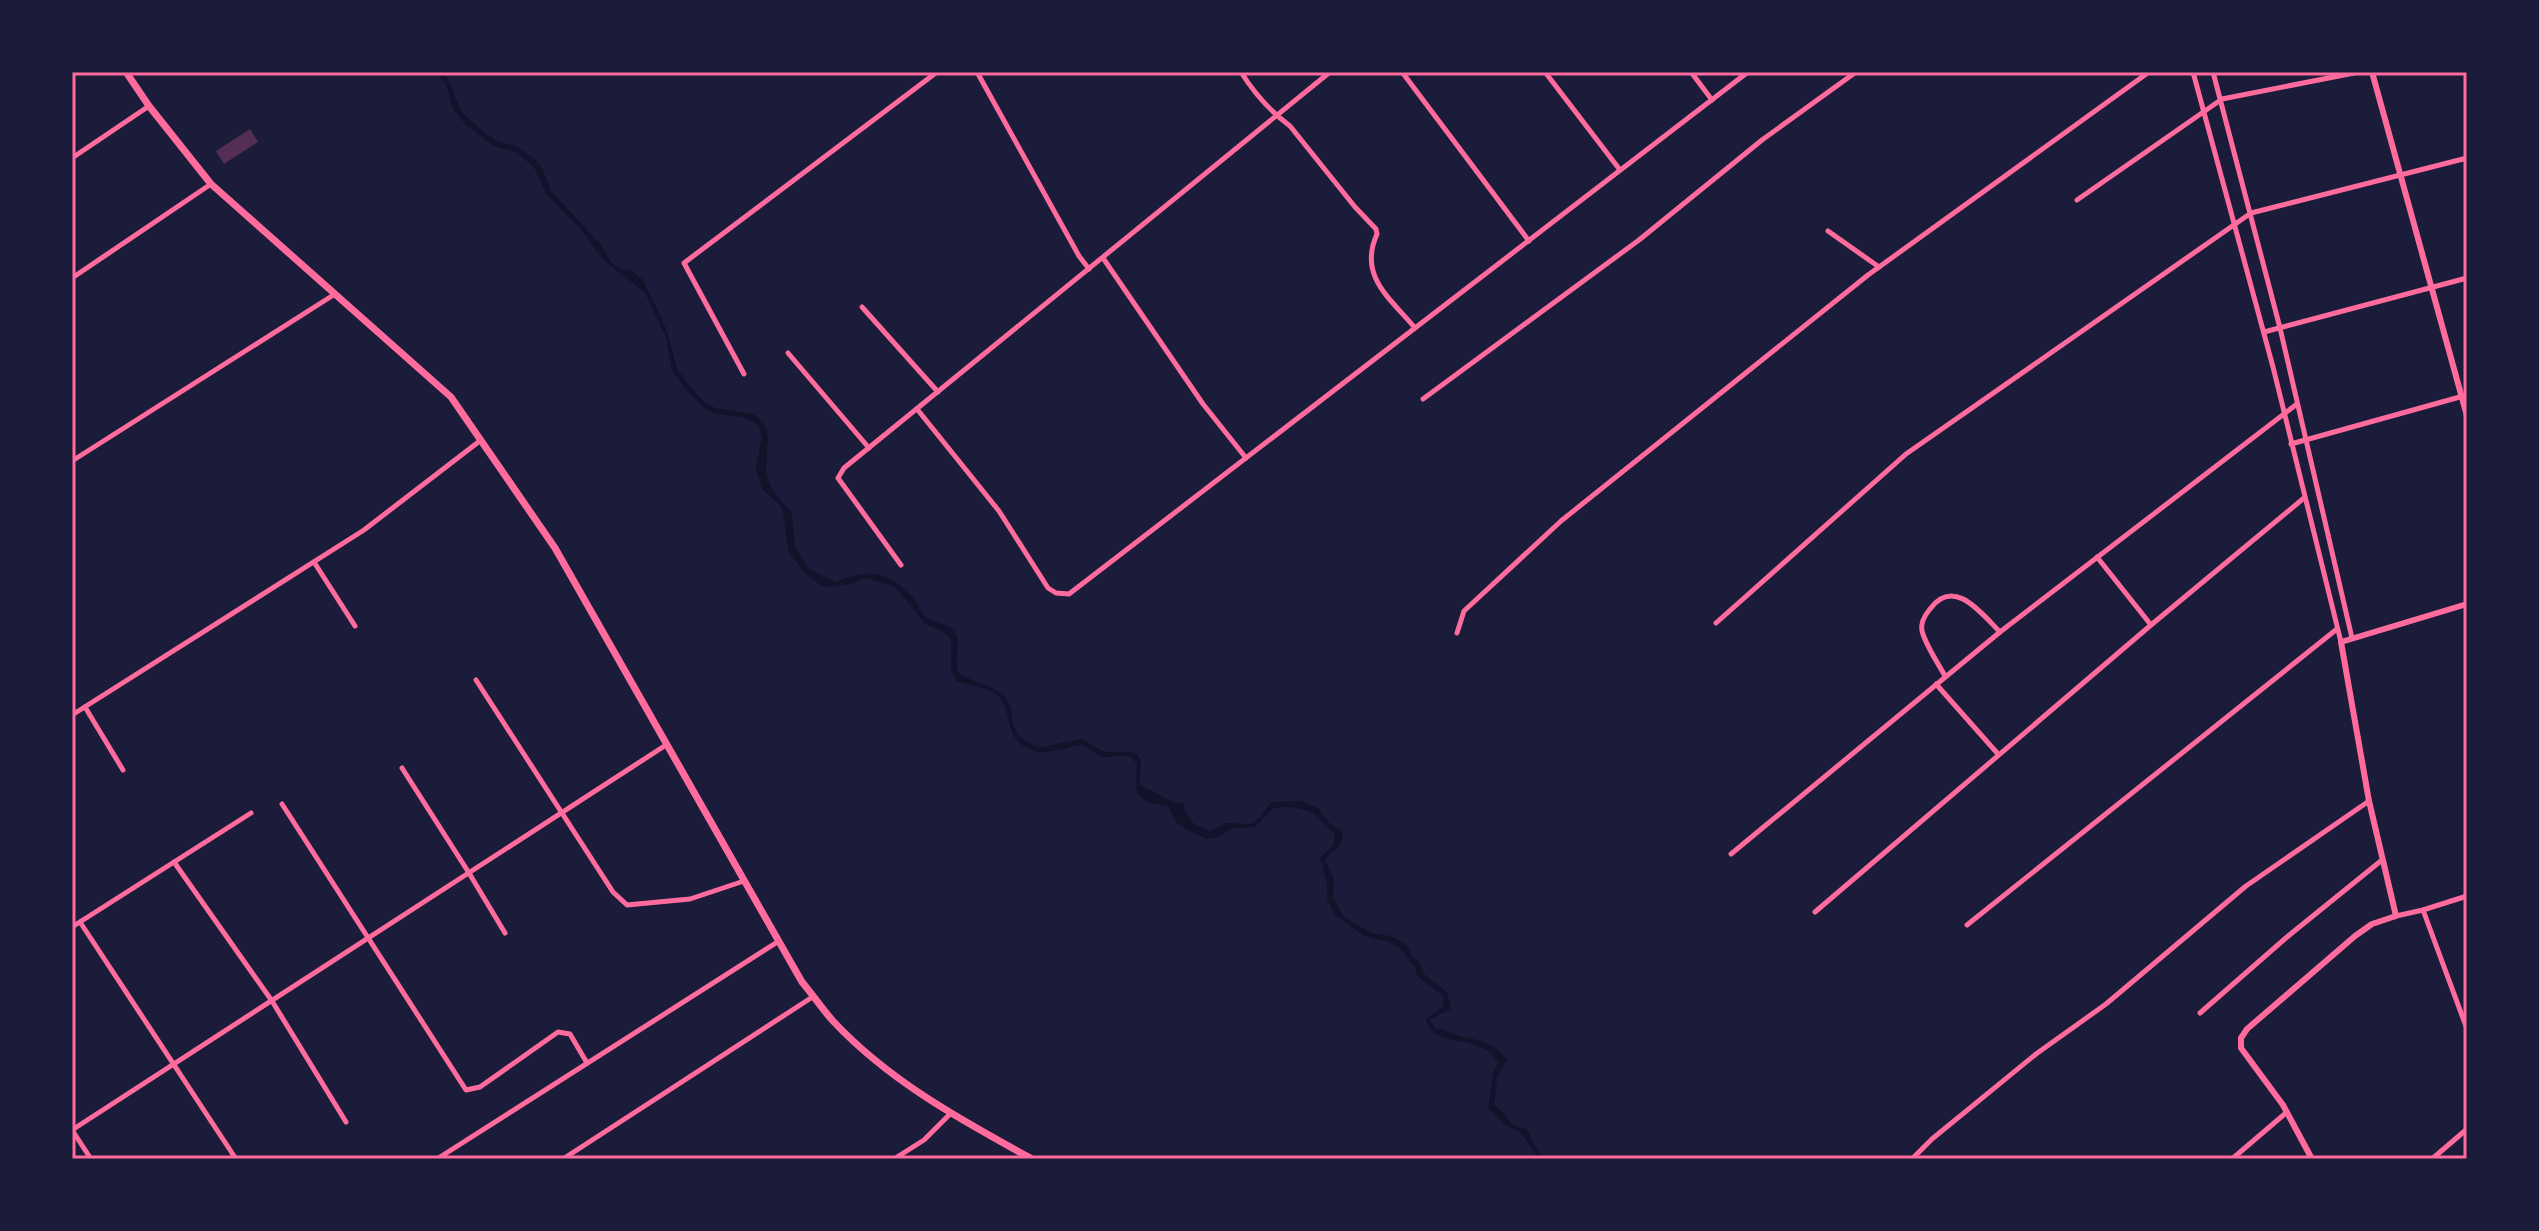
<svg xmlns="http://www.w3.org/2000/svg" width="2539" height="1231" viewBox="0 0 2539 1231" font-family="'Noto Sans',sans-serif">
  <style>
    .water { fill: #12122b }
    .building { fill: #542f53 }
    .lines { fill: none; stroke-linecap: round; stroke-linejoin: round }
    .minor { stroke: #ff6b9d; stroke-width: 5 }
    .tertiary { stroke: #ff6b9d; stroke-width: 6 }
    .secondary { stroke: #ff6b9d; stroke-width: 7 }
    .neatline { fill: none; stroke: #ff6b9d; stroke-width: 3 }
  </style>
  <rect width="100%" height="100%" fill="#1b1b3a"/>
  <path class="water" d="M 435,72 L 442,72 L 448,79 L 460,109 L 466,116 L 486,134 L 498,141 L 518,147 L 536,160 L 543,170 L 551,191 L 601,245 L 611,262 L 620,269 L 630,270 L 643,280 L 667,331 L 677,369 L 692,389 L 704,402 L 715,408 L 753,414 L 764,423 L 768,436 L 766,472 L 771,488 L 792,514 L 795,547 L 810,570 L 836,582 C 869,568 889,571 913,598 C 919,604 920,613 927,618 C 938,624 952,623 957,637 C 960,648 953,665 960,674 C 964,679 994,685 1004,696 C 1022,716 998,729 1039,748 L 1080,739 C 1090,741 1095,749 1104,751 C 1113,754 1124,749 1137,754 L 1141,760 L 1140,785 L 1175,803 L 1183,803 L 1186,814 L 1193,823 L 1208,831 L 1212,831 L 1224,823 L 1251,824 L 1260,817 L 1271,802 L 1300,801 L 1318,808 L 1330,824 L 1340,830 L 1343,836 C 1340,852 1331,848 1325,860 L 1334,879 L 1333,897 L 1343,916 L 1371,933 L 1390,936 L 1406,944 L 1412,956 L 1419,962 L 1424,974 L 1447,992 L 1451,1008 C 1445,1015 1436,1013 1430,1021 L 1435,1028 C 1444,1029 1452,1034 1461,1036 C 1480,1041 1495,1042 1507,1060 L 1497,1078 L 1494,1105 L 1504,1113 L 1512,1125 L 1527,1129 L 1536,1148 L 1544,1159 L 1539,1159 L 1520,1132 L 1507,1126 L 1488,1108 L 1493,1074 L 1498,1063 C 1485,1032 1431,1050 1426,1019 L 1444,1006 L 1442,995 L 1417,976 L 1415,967 L 1401,949 L 1389,942 L 1364,936 L 1334,914 L 1327,898 L 1327,884 L 1320,857 L 1333,846 L 1335,834 L 1315,814 L 1308,811 L 1290,807 L 1274,808 L 1255,827 L 1232,828 L 1217,837 L 1208,839 L 1187,830 L 1176,822 L 1168,806 C 1135,802 1134,794 1137,765 C 1129,749 1116,758 1103,757 L 1083,745 C 1071,745 1048,754 1040,752 C 999,744 1015,709 998,696 C 986,686 971,686 957,681 L 951,671 L 951,639 L 940,630 L 925,624 L 898,590 L 888,584 L 865,578 L 855,583 L 831,587 L 822,586 L 805,574 L 788,550 L 783,511 L 778,503 L 762,489 L 756,468 L 762,437 L 758,425 L 744,417 L 715,414 L 703,407 L 687,391 L 672,370 L 666,337 L 645,293 L 602,259 L 583,232 L 547,195 L 534,167 L 516,152 L 494,146 L 466,125 L 453,109 L 446,84 Z"/>
  <path class="building" d="M 250,129 L 258,142 L 224,164 L 216,151 Z"/>
  <g class="lines">
    <g class="minor">
      <path d="M 977,72 L 1079,256 L 1089,269"/>
      <path d="M 1241,72 C 1254,93 1270,111 1290,126 L 1355,207 L 1376,229 L 1377,234 C 1358,276 1390,298 1415,328"/>
      <path d="M 1402,72 L 1529,241"/>
      <path d="M 1545,72 L 1620,170"/>
      <path d="M 1691,72 L 1712,100"/>
      <path d="M 2193,72 L 2273,367 L 2341,642"/>
      <path d="M 2213,72 L 2280,328 L 2352,638"/>
      <path d="M 72,158 L 149,106"/>
      <path d="M 2077,200 L 2222,99 L 2359,72"/>
      <path d="M 1828,231 L 1879,267"/>
      <path d="M 1103,258 L 1203,404 L 1246,458"/>
      <path d="M 72,278 L 211,184"/>
      <path d="M 862,307 L 938,392"/>
      <path d="M 2264,332 L 2467,278"/>
      <path d="M 788,353 L 869,448"/>
      <path d="M 744,374 L 684,263 L 937,72"/>
      <path d="M 1423,399 L 1639,240 L 1762,140 L 1856,72"/>
      <path d="M 917,409 L 999,511 L 1048,588 L 1056,593 L 1069,594 L 1748,72"/>
      <path d="M 2291,444 L 2467,395"/>
      <path d="M 72,461 L 335,294"/>
      <path d="M 2097,557 L 2151,625"/>
      <path d="M 314,562 L 355,626"/>
      <path d="M 901,565 L 838,478 L 844,468 L 1330,72"/>
      <path d="M 1716,623 L 1906,454 L 2251,213 L 2467,158"/>
      <path d="M 1457,633 L 1464,611 L 1561,521 L 1868,275 L 2149,72"/>
      <path d="M 1945,676 C 1938,663 1926,646 1922,631 C 1920,623 1925,615 1930,609 C 1954,576 1982,614 2000,632"/>
      <path d="M 476,680 L 613,892 L 627,905 L 690,899 L 744,881"/>
      <path d="M 1936,684 L 1998,754"/>
      <path d="M 85,707 L 123,770"/>
      <path d="M 72,715 L 364,530 L 481,440"/>
      <path d="M 402,768 L 469,873 L 505,933"/>
      <path d="M 282,804 L 466,1090 L 480,1087 L 558,1032 L 570,1034 L 587,1063"/>
      <path d="M 1731,854 L 2000,632 L 2297,404"/>
      <path d="M 174,862 L 272,1001 L 346,1122"/>
      <path d="M 2423,910 L 2467,1029"/>
      <path d="M 1815,912 L 2151,625 L 2304,498"/>
      <path d="M 2396,916 L 2423,910 L 2467,896"/>
      <path d="M 80,922 L 236,1159"/>
      <path d="M 1967,925 L 2337,629"/>
      <path d="M 72,927 L 251,813"/>
      <path d="M 2200,1013 L 2287,937 L 2382,860"/>
      <path d="M 72,1130 L 666,745"/>
      <path d="M 72,1130 L 91,1159"/>
      <path d="M 437,1159 L 779,941"/>
      <path d="M 563,1159 L 814,996"/>
      <path d="M 894,1159 L 924,1140 L 950,1114"/>
      <path d="M 1912,1159 L 1932,1139 L 2036,1054 L 2106,1004 L 2246,886 L 2369,801"/>
      <path d="M 2232,1159 L 2287,1112"/>
      <path d="M 2432,1159 L 2467,1129"/>
    </g>
    <g class="tertiary">
      <path d="M 2372,72 L 2467,416"/>
      <path d="M 2312,1159 L 2283,1105 L 2241,1048 L 2241,1038 L 2247,1029 L 2355,936 L 2372,924 L 2396,916 L 2369,801 L 2341,642 L 2467,604"/>
    </g>
    <path class="secondary" d="M 126,72 L 149,106 L 211,184 L 451,397 L 555,548 L 802,982 C 813,995 822,1009 833,1021 C 889,1081 961,1120 1032,1159"/>
  </g>
  <rect width="2539" height="1231" fill="none" stroke="#1b1b3a" stroke-width="148"/>
  <rect x="74" y="74" width="2391" height="1083" class="neatline"/>
</svg>
